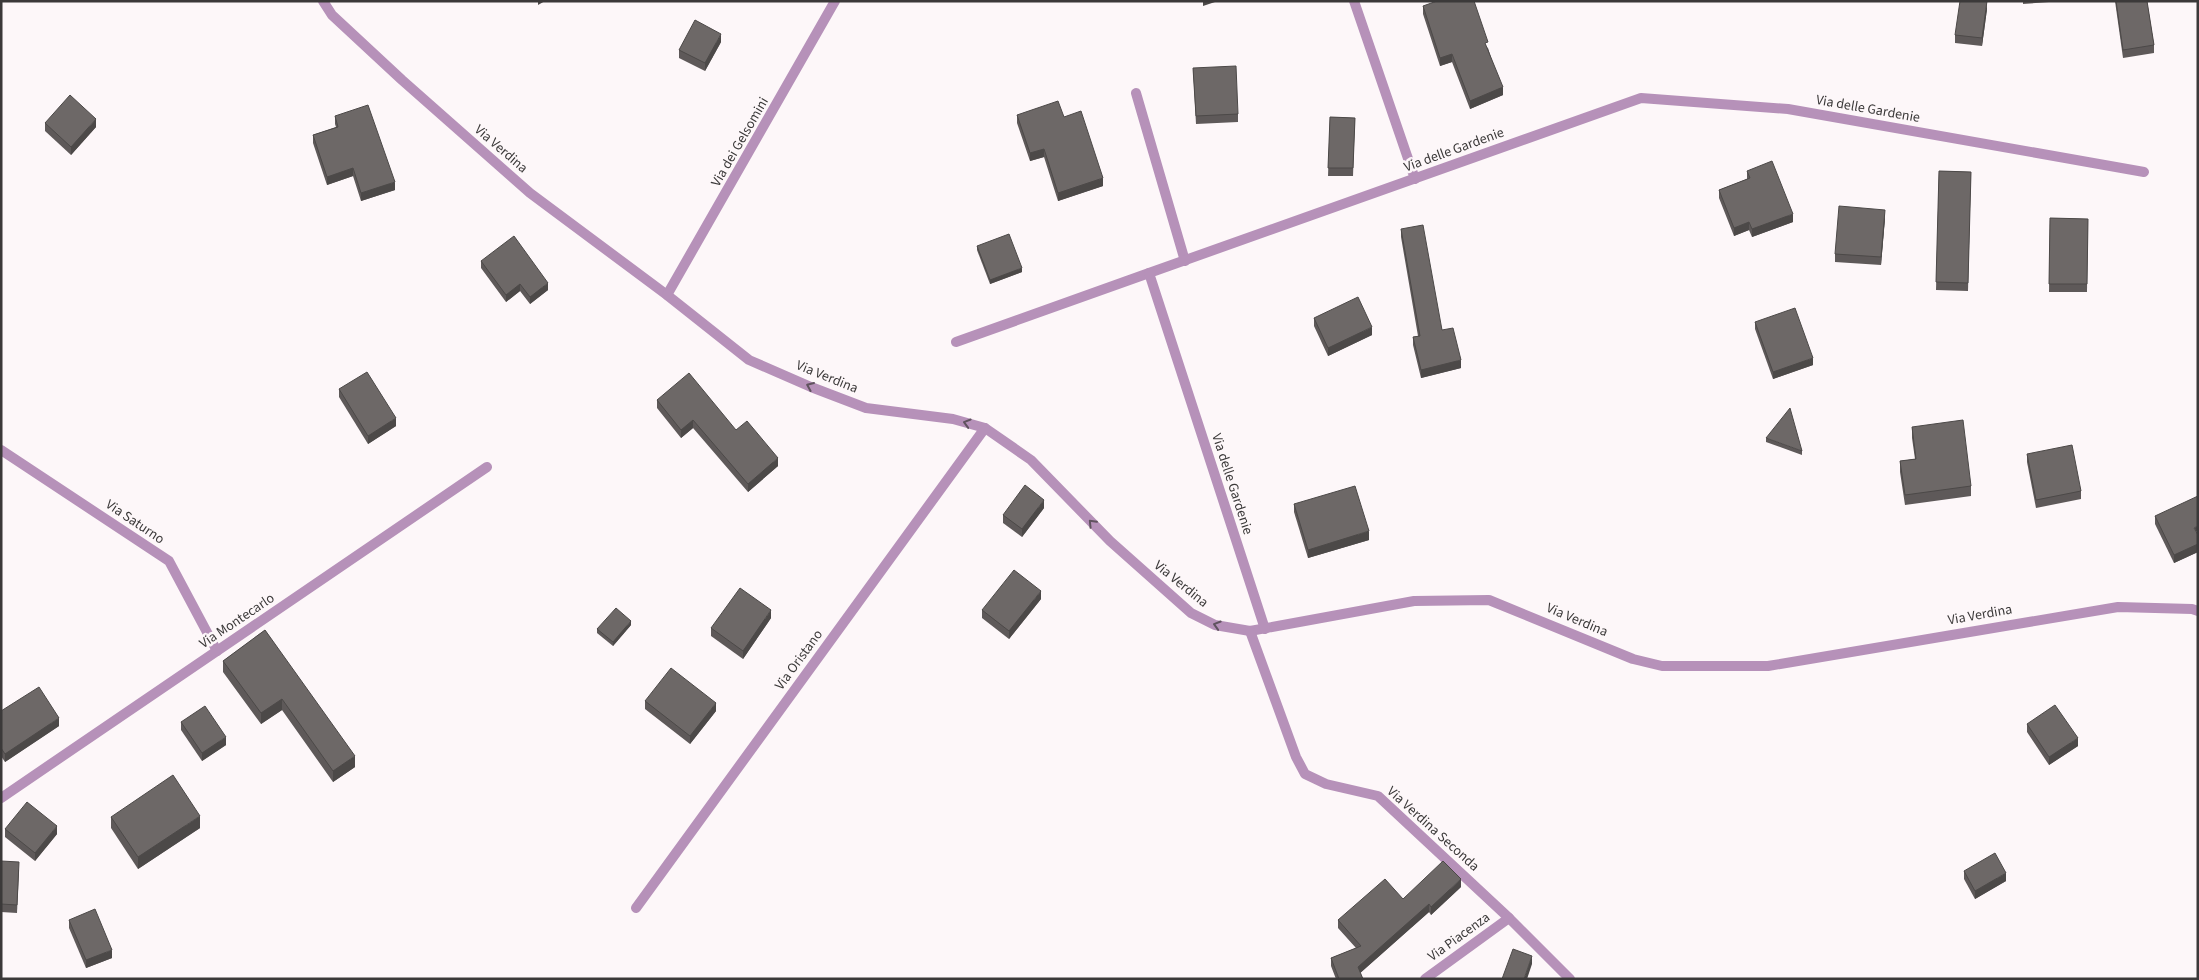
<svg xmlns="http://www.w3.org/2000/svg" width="2199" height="980" viewBox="0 0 2199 980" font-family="'Source Sans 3',sans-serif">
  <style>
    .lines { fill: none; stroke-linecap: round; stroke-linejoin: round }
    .minor { stroke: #b691b9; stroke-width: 10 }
    .wall { fill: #5e5959 }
    .shaded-wall { fill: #4c4948 }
    .building { fill: #6d6867; stroke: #4c4948 }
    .oneway { stroke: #60535f }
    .labels { text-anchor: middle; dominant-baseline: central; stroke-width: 5; stroke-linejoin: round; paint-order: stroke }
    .street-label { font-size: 14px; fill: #3b3939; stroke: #fdf7f9 }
  </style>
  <rect width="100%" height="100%" fill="#fdf7f9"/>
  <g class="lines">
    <g class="minor">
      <path d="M 323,1 L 332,15 L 402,80 L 530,193 L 667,295 L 749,360 L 811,387 L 866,408 L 953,419 L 985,428 L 1031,460 L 1110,541 L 1191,613 L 1215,625 L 1250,631 L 1414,601 L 1489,600 L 1633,659 L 1662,666 L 1768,666 L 2118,607 L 2192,609 L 2198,611"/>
      <path d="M 1354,1 L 1415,179"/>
      <path d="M 1136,93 L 1185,261"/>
      <path d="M 667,295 L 835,1"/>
      <path d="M 956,342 L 1149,273"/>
      <path d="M 1,450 L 169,561 L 217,651"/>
      <path d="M 1265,629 L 1149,273 L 1641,98 L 1788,109 L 2144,172"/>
      <path d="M 1250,631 L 1296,757 L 1305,774 L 1326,784 L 1378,796 L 1509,918 L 1570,979"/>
      <path d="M 1,798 L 487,467"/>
      <path d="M 636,908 L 985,428"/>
      <path d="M 1425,979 L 1509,918"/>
    </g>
  </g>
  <g class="wall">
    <path d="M 2023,1 L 2049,1 L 2049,2 L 2023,4 Z"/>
    <path d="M 2115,1 L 2147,1 L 2154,45 L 2154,53 L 2123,58 Z"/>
    <path d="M 1423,6 L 1488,48 L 1503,95 L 1470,109 L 1452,62 L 1440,66 L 1423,14 Z"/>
    <path d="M 1987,9 L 1982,46 L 1955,43 L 1955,35 Z"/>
    <path d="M 721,42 L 705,71 L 679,58 L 679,50 Z"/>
    <path d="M 1193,68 L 1238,114 L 1238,122 L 1196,124 Z"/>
    <path d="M 1017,115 L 1064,117 L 1103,186 L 1058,201 L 1044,157 L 1030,161 L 1017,123 Z"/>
    <path d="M 335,116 L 395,190 L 361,201 L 353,176 L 327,185 L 313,143 L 313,135 L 336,127 L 335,124 Z"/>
    <path d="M 1330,117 L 1355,118 L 1353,176 L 1328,176 Z"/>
    <path d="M 45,123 L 96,127 L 71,155 L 45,131 Z"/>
    <path d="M 1747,171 L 1793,222 L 1752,237 L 1749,230 L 1734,236 L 1719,198 L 1719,190 L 1747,179 Z"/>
    <path d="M 1939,171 L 1971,172 L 1968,291 L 1936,290 Z"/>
    <path d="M 1885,218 L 1881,265 L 1835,262 L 1835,254 Z"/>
    <path d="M 2050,218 L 2088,219 L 2087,292 L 2049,292 Z"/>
    <path d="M 1401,229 L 1442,330 L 1461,368 L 1421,378 L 1413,345 L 1413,337 L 1418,336 L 1401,237 Z"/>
    <path d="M 977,246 L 1022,272 L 990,284 L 977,250 Z"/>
    <path d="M 481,261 L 548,290 L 530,304 L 520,291 L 506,302 L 481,268 Z"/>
    <path d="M 1314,318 L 1372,335 L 1328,356 L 1314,326 Z"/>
    <path d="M 1755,322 L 1813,365 L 1773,379 L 1755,329 Z"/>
    <path d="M 339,389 L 396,426 L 368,444 L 339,397 Z"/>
    <path d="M 657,400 L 736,430 L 778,466 L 748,492 L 693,428 L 681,438 L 657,408 Z"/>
    <path d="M 1912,427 L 1971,486 L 1971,496 L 1905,505 L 1900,472 L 1900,461 L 1915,459 L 1912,438 Z"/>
    <path d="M 1766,438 L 1802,451 L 1802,455 L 1766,442 Z"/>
    <path d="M 2027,454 L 2081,491 L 2081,499 L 2036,508 L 2027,462 Z"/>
    <path d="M 1294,504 L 1369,540 L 1308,558 L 1294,512 Z"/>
    <path d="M 1044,508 L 1022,537 L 1003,523 L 1003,515 Z"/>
    <path d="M 2155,516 L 2198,535 L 2198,552 L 2174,563 L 2155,524 Z"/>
    <path d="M 1041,599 L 1009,639 L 982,618 L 982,610 Z"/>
    <path d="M 771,618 L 743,659 L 711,636 L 711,628 Z"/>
    <path d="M 631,625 L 613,646 L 597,633 L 597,629 Z"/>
    <path d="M 265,630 L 355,767 L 333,782 L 282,710 L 261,724 L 223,672 L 223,661 Z"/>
    <path d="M 645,701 L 716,711 L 690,744 L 645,709 Z"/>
    <path d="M 1,711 L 59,726 L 5,762 L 1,756 Z"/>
    <path d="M 181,722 L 226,745 L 202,761 L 181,730 Z"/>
    <path d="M 2027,724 L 2078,746 L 2049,765 L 2027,732 Z"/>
    <path d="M 111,817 L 200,828 L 138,869 L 111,828 Z"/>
    <path d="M 5,829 L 57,834 L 35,861 L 5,837 Z"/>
    <path d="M 1,861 L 19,870 L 17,913 L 1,912 Z"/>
    <path d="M 1964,871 L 2006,881 L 1975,899 L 1964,879 Z"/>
    <path d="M 1461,887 L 1431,915 L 1429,912 L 1360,973 L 1363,979 L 1336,979 L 1331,966 L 1331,958 L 1356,948 L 1338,928 L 1338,920 L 1403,899 Z"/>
    <path d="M 69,920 L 112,958 L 86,968 L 69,928 Z"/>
  </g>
  <g class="shaded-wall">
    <path d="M 538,1 L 545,1 L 538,5 Z"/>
    <path d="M 1203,1 L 1218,1 L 1203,6 Z"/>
    <path d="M 1987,1 L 1987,9 L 1982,46 L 1982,38 Z"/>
    <path d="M 721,34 L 721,42 L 705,71 L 705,63 Z"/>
    <path d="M 1452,54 L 1452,62 L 1440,66 L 1440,58 Z"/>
    <path d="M 1503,87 L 1503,95 L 1470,109 L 1470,101 Z"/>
    <path d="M 96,119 L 96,127 L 71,155 L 71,147 Z"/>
    <path d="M 1044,149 L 1044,157 L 1030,161 L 1030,153 Z"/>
    <path d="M 353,168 L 353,176 L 327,185 L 327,177 Z"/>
    <path d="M 1103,178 L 1103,186 L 1058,201 L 1058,193 Z"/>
    <path d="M 395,182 L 395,190 L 361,201 L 361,193 Z"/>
    <path d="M 1885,210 L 1885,218 L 1881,265 L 1881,257 Z"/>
    <path d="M 1793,214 L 1793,222 L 1752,237 L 1752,229 Z"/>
    <path d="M 1749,222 L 1749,230 L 1734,236 L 1734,228 Z"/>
    <path d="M 1022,268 L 1022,272 L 990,284 L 990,280 Z"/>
    <path d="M 548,283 L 548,290 L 530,304 L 530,297 Z"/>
    <path d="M 520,284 L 520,291 L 506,302 L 506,295 Z"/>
    <path d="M 1372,327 L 1372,335 L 1328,356 L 1328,348 Z"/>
    <path d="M 1813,358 L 1813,365 L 1773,379 L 1773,372 Z"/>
    <path d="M 1461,360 L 1461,368 L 1421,378 L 1421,370 Z"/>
    <path d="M 396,418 L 396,426 L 368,444 L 368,436 Z"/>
    <path d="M 693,420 L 693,428 L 681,438 L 681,430 Z"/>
    <path d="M 778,458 L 778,466 L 748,492 L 748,484 Z"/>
    <path d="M 1044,500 L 1044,508 L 1022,537 L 1022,529 Z"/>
    <path d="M 2198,526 L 2198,534 L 2194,528 Z"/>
    <path d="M 1369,531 L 1369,540 L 1308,558 L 1308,550 Z"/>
    <path d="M 2198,544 L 2198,552 L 2174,563 L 2174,555 Z"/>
    <path d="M 1041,591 L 1041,599 L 1009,639 L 1009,631 Z"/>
    <path d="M 771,610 L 771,618 L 743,659 L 743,651 Z"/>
    <path d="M 631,621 L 631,625 L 613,646 L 613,642 Z"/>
    <path d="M 282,699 L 282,710 L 261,724 L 261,713 Z"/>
    <path d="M 716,703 L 716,711 L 690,744 L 690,736 Z"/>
    <path d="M 59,718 L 59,726 L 5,762 L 5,754 Z"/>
    <path d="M 226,737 L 226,745 L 202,761 L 202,753 Z"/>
    <path d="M 2078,738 L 2078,746 L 2049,765 L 2049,757 Z"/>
    <path d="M 355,756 L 355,767 L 333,782 L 333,771 Z"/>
    <path d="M 200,816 L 200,828 L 138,869 L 138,857 Z"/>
    <path d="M 57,826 L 57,834 L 35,861 L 35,853 Z"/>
    <path d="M 2006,873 L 2006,881 L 1975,899 L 1975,891 Z"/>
    <path d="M 1461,879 L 1461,887 L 1431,915 L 1431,907 Z"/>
    <path d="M 1429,904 L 1429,912 L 1358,975 L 1358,967 Z"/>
    <path d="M 112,950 L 112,958 L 86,968 L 86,960 Z"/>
    <path d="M 1532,956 L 1532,964 L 1527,979 L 1524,979 Z"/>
  </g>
  <g class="building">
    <path d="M 1437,1 L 1474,1 L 1488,42 L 1485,43 L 1503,87 L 1470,101 L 1452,54 L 1440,58 L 1423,6 Z"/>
    <path d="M 1960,1 L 1987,1 L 1982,38 L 1955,35 Z"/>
    <path d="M 2116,1 L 2147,1 L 2154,45 L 2123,50 Z"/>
    <path d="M 695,20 L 721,34 L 705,63 L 679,50 Z"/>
    <path d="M 1236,66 L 1238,114 L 1196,116 L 1193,68 Z"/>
    <path d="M 70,95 L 96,119 L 71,147 L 45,123 Z"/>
    <path d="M 1058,101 L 1064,117 L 1081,111 L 1103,178 L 1058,193 L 1044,149 L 1030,153 L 1017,115 Z"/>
    <path d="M 368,105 L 395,182 L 361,193 L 353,168 L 327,177 L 313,135 L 338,127 L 335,116 Z"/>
    <path d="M 1330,117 L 1355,118 L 1353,168 L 1328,168 Z"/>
    <path d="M 1772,161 L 1793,214 L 1752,229 L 1749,222 L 1734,228 L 1719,190 L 1750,178 L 1747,171 Z"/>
    <path d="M 1939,171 L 1971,172 L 1968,283 L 1936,282 Z"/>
    <path d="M 1839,206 L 1885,210 L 1881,257 L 1835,254 Z"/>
    <path d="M 2050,218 L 2088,219 L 2087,284 L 2049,284 Z"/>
    <path d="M 1423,225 L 1442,330 L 1453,328 L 1461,360 L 1421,370 L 1413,337 L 1420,336 L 1401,229 Z"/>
    <path d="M 1009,234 L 1022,268 L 990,280 L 977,246 Z"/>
    <path d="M 514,236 L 548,283 L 530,297 L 520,284 L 506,295 L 481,261 Z"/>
    <path d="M 1358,297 L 1372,327 L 1328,348 L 1314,318 Z"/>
    <path d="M 1795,308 L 1813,358 L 1773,372 L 1755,322 Z"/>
    <path d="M 367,372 L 396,418 L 368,436 L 339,389 Z"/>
    <path d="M 689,373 L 736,430 L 747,421 L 778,458 L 748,484 L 693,420 L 681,430 L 657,400 Z"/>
    <path d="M 1790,408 L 1802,451 L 1766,438 Z"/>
    <path d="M 1963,420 L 1971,486 L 1905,495 L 1900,461 L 1916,459 L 1912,427 Z"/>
    <path d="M 2072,445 L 2081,491 L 2036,500 L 2027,454 Z"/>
    <path d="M 1025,485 L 1044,500 L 1022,529 L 1003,515 Z"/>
    <path d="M 1355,486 L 1369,531 L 1308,550 L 1294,504 Z"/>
    <path d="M 2198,496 L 2198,526 L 2194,528 L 2198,535 L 2198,544 L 2174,555 L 2155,516 Z"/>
    <path d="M 1014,570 L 1041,591 L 1009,631 L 982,610 Z"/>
    <path d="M 740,588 L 771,610 L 743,651 L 711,628 Z"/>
    <path d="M 616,608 L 631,621 L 613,642 L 597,629 Z"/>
    <path d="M 265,630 L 355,756 L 333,771 L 282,699 L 261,713 L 223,661 Z"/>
    <path d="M 671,668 L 716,703 L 690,736 L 645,701 Z"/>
    <path d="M 39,687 L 59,718 L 5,754 L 1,748 L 1,711 Z"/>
    <path d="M 2055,705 L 2078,738 L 2049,757 L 2027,724 Z"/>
    <path d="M 205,706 L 226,737 L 202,753 L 181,722 Z"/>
    <path d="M 173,775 L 200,816 L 138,857 L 111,817 Z"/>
    <path d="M 27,802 L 57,826 L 35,853 L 5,829 Z"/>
    <path d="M 1995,853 L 2006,873 L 1975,891 L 1964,871 Z"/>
    <path d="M 1,861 L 19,862 L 17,905 L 1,904 Z"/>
    <path d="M 1443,861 L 1461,879 L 1431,907 L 1429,904 L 1358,967 L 1363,979 L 1339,979 L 1331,958 L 1361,946 L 1338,920 L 1385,879 L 1403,899 Z"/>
    <path d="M 95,909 L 112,950 L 86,960 L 69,920 Z"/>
    <path d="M 1513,949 L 1532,956 L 1524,979 L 1502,979 Z"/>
  </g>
  <defs><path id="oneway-chevron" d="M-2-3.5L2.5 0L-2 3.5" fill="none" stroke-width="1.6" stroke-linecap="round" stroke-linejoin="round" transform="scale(1.25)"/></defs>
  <g class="oneway">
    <use href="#oneway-chevron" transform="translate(810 386) rotate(-157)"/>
    <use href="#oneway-chevron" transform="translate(967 423) rotate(-164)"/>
    <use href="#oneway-chevron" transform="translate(1092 523) rotate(-134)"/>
    <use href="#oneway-chevron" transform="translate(1217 625) rotate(-163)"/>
  </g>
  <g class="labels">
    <g class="street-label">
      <text transform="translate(1868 109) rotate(10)">Via delle Gardenie</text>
      <text transform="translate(740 142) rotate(-60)">Via dei Gelsomini</text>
      <text transform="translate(501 149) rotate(41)">Via Verdina</text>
      <text transform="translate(1454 150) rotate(-20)">Via delle Gardenie</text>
      <text transform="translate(827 377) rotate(22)">Via Verdina</text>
      <text transform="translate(1232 484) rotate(72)">Via delle Gardenie</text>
      <text transform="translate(135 522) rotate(34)">Via Saturno</text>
      <text transform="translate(1181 584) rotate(39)">Via Verdina</text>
      <text transform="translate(1980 615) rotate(-10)">Via Verdina</text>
      <text transform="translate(1577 620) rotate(23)">Via Verdina</text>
      <text transform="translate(237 621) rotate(-34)">Via Montecarlo</text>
      <text transform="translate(799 660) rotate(-54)">Via Oristano</text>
      <text transform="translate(1433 829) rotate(42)">Via Verdina Seconda</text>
      <text transform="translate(1459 937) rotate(-36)">Via Piacenza</text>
    </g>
  </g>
  <rect width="2199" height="980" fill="none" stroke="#3b3939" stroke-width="5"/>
</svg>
